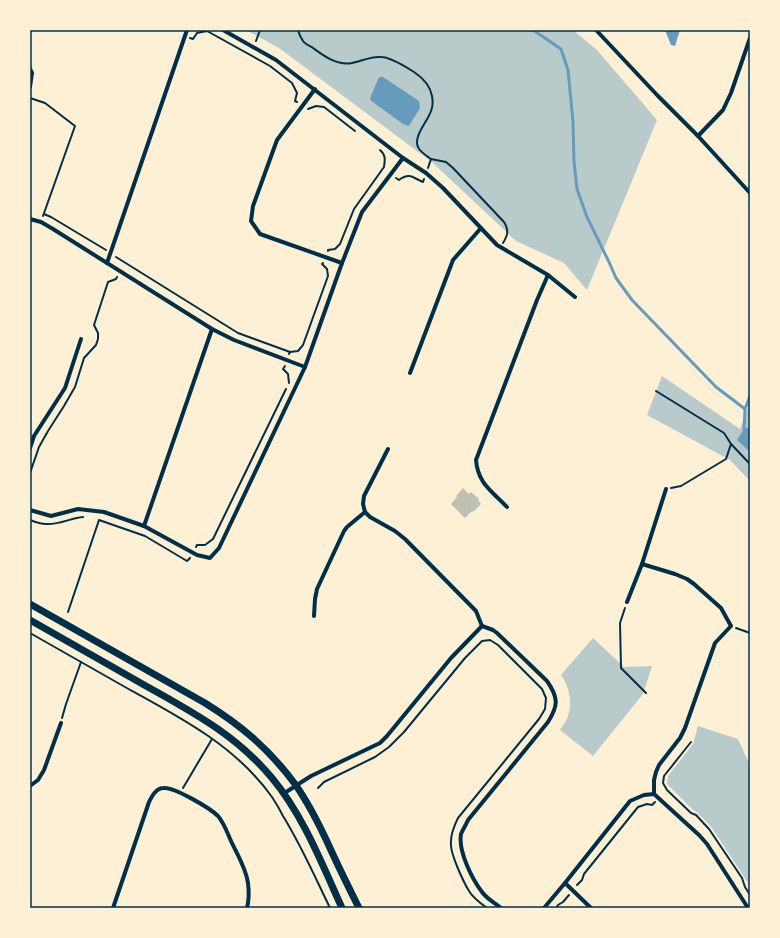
<svg xmlns="http://www.w3.org/2000/svg" width="780" height="938" viewBox="0 0 780 938" font-family="Ubuntu,sans-serif">
  <style>
    .green { fill: #b9caca }
    .water { fill: #669bbc }
    .lines { fill: none; stroke-linecap: round; stroke-linejoin: round }
    .stream { stroke: #669bbc; stroke-width: 3 }
    .building { fill: #bec0b2 }
    .path { stroke: #003049; stroke-width: 2 }
    .minor { stroke: #003049; stroke-width: 4 }
    .secondary { stroke: #003049; stroke-width: 7 }
    .neatline { fill: none; stroke: #003049; stroke-width: 1.5 }
  </style>
  <rect width="100%" height="100%" fill="#fdf0d5"/>
  <g class="green">
    <path d="M 246,30 L 573,30 L 597,50 L 657,120 L 587,290 L 564,263 L 516,241 L 433,163 L 279,48 Z"/>
    <path d="M 662,376 L 740,429 L 750,402 L 750,481 L 730,460 L 647,415 Z"/>
    <path d="M 593,638 L 624,667 L 652,666 L 643,694 L 593,756 L 560,730 C 562,726 565,723 567,719 C 573,705 570,687 561,675 Z"/>
    <path d="M 698,726 L 738,739 L 750,765 L 750,886 L 712,828 L 698,813 L 692,809 L 667,784 L 668,776 L 693,744 Z"/>
  </g>
  <g class="water">
    <path d="M 665,30 L 680,30 L 675,46 L 671,45 Z"/>
    <path d="M 379,77 L 383,77 L 419,101 L 420,108 L 409,126 L 403,124 L 370,100 L 371,96 Z"/>
    <path d="M 750,427 L 750,452 L 737,440 L 744,429 Z"/>
  </g>
  <g class="lines">
    <g class="stream">
      <path d="M 533,30 L 561,49 L 568,70 L 573,122 L 574,161 L 577,189 L 587,217 L 609,262 L 616,278 L 632,300 L 716,387 L 745,409 L 744,429"/>
      <path d="M 745,409 L 750,396"/>
    </g>
  </g>
  <path class="building" d="M 463,488 L 469,494 L 471,492 L 479,499 L 478,500 L 481,504 L 473,512 L 472,511 L 465,518 L 451,504 L 457,497 L 456,496 Z"/>
  <g class="lines">
    <g class="path">
      <path d="M 298,30 C 299,34 301,38 303,41 C 305,44 310,46 313,48 C 324,56 337,66 352,63 C 362,61 371,56 381,57 C 391,57 406,67 414,72 C 423,78 430,85 432,96 C 433,101 433,106 431,111 C 428,121 413,136 418,147 C 420,152 427,156 431,159 L 428,168"/>
      <path d="M 190,38 L 193,39 L 197,33 L 207,31 L 270,66 L 292,83 L 297,93 L 295,101 L 297,102"/>
      <path d="M 256,41 L 260,30"/>
      <path d="M 30,98 L 45,103 L 75,126 L 43,216"/>
      <path d="M 308,109 L 316,106 L 324,107 L 355,131"/>
      <path d="M 431,159 L 446,162 L 453,168 L 504,222 C 509,230 508,235 503,243"/>
      <path d="M 396,178 L 399,180 C 410,172 413,178 423,182 L 424,179"/>
      <path d="M 44,214 L 51,217 L 106,250"/>
      <path d="M 328,251 L 328,250 L 335,249 L 340,244 L 354,209 L 384,167 C 385,160 386,155 380,150"/>
      <path d="M 116,257 L 238,333 L 290,352"/>
      <path d="M 289,354 L 290,352 L 298,351 L 303,345 L 328,276 L 327,269 L 322,264 L 323,263"/>
      <path d="M 285,366 L 283,369 L 288,374 L 289,383"/>
      <path d="M 656,391 L 724,433 L 731,444 L 750,464"/>
      <path d="M 30,473 L 39,447 L 48,431 L 64,406 L 75,387 L 84,358 L 96,345 L 98,339 L 98,333 L 94,325 L 108,282 L 116,279 L 117,277"/>
      <path d="M 671,488 L 681,486 L 726,459 L 731,444"/>
      <path d="M 30,520 C 35,522 41,524 46,524 C 59,525 71,518 83,517"/>
      <path d="M 196,547 L 197,545 L 205,545 L 213,539 L 286,389"/>
      <path d="M 625,608 L 620,623 L 621,668 L 646,693"/>
      <path d="M 68,612 L 99,520 L 145,536 L 187,561 L 190,558"/>
      <path d="M 736,628 L 750,633"/>
      <path d="M 30,633 C 62,651 93,669 125,687 C 180,717 236,746 272,797 C 276,803 280,810 283,816 C 301,845 315,877 330,908"/>
      <path d="M 62,718 L 66,704 L 81,662"/>
      <path d="M 691,742 L 664,776 L 663,783 L 667,790 L 691,813 L 696,815 L 709,829 L 742,878 L 745,887 L 750,895"/>
      <path d="M 183,788 L 212,739"/>
      <path d="M 318,788 L 324,782 L 375,757 L 389,747 L 404,732 L 465,658 L 482,641 L 490,640 L 498,645 L 542,689 L 546,698 L 545,709 L 539,719 L 458,818 C 454,826 450,835 451,845 C 451,855 463,881 469,891 C 473,898 480,903 487,908"/>
      <path d="M 577,885 L 582,880 L 584,874 L 638,807 L 647,804 L 652,805 L 655,802"/>
      <path d="M 556,908 L 558,905 L 563,902 L 569,895"/>
    </g>
    <g class="minor">
      <path d="M 223,30 L 276,60 L 403,158 L 426,173 L 443,188 L 497,245 L 548,275 L 575,297"/>
      <path d="M 596,30 L 658,96 L 698,136 L 750,193"/>
      <path d="M 30,69 L 32,73 L 30,87"/>
      <path d="M 315,89 L 277,140 L 253,206 L 251,221 L 260,234 L 342,263"/>
      <path d="M 698,136 L 723,110 L 731,93 L 750,38"/>
      <path d="M 30,219 L 41,222 L 53,229 L 212,329 L 234,340 L 305,367"/>
      <path d="M 107,263 L 187,30"/>
      <path d="M 410,373 L 453,260 L 481,228"/>
      <path d="M 30,448 L 34,436 L 65,388 L 81,339"/>
      <path d="M 388,449 L 364,496 L 363,504 L 365,512 L 370,517 L 395,531 L 405,539 L 476,611 L 482,626 L 493,630 L 497,633 L 547,681 C 558,697 559,705 548,722 L 468,820 C 466,825 463,829 461,834 C 458,851 472,879 482,892 C 487,899 495,903 501,908"/>
      <path d="M 507,507 C 492,491 478,484 476,460 L 537,300 L 548,275"/>
      <path d="M 30,510 L 51,516 L 78,509 L 104,512 L 144,526 L 197,555 L 210,558 L 219,548 L 305,367 L 342,263 L 362,212 L 403,158"/>
      <path d="M 144,526 L 212,329"/>
      <path d="M 642,564 L 666,489"/>
      <path d="M 627,602 L 642,564 L 675,574 L 687,579 L 694,584 L 721,608 L 731,626 L 715,643 L 685,728 L 680,738 L 659,765 L 656,772 L 654,780 L 654,794"/>
      <path d="M 314,616 L 315,599 L 317,589 L 344,531 L 347,527 L 365,512"/>
      <path d="M 30,786 L 38,780 L 44,770 L 61,723"/>
      <path d="M 283,794 L 311,776 L 380,743 L 387,736 L 451,658 L 482,626"/>
      <path d="M 565,883 L 591,908"/>
      <path d="M 113,908 L 149,802 C 152,796 156,788 164,788 C 174,787 210,808 218,816 C 224,823 227,832 231,841 C 237,854 246,868 248,883 C 249,891 249,900 247,908"/>
      <path d="M 544,908 L 565,883 L 630,801 L 644,795 L 654,794 L 699,835 L 707,844 L 748,908"/>
    </g>
    <g class="secondary">
      <path d="M 30,604 L 205,703 C 242,726 269,749 295,784 C 309,804 320,826 330,848 C 339,868 349,888 359,908"/>
      <path d="M 30,620 C 68,642 107,664 146,686 C 194,713 236,735 272,778 C 303,815 322,864 342,908"/>
    </g>
  </g>
  <rect width="780" height="938" fill="none" stroke="#fdf0d5" stroke-width="62"/>
  <rect x="31" y="31" width="718" height="876" class="neatline"/>
</svg>
